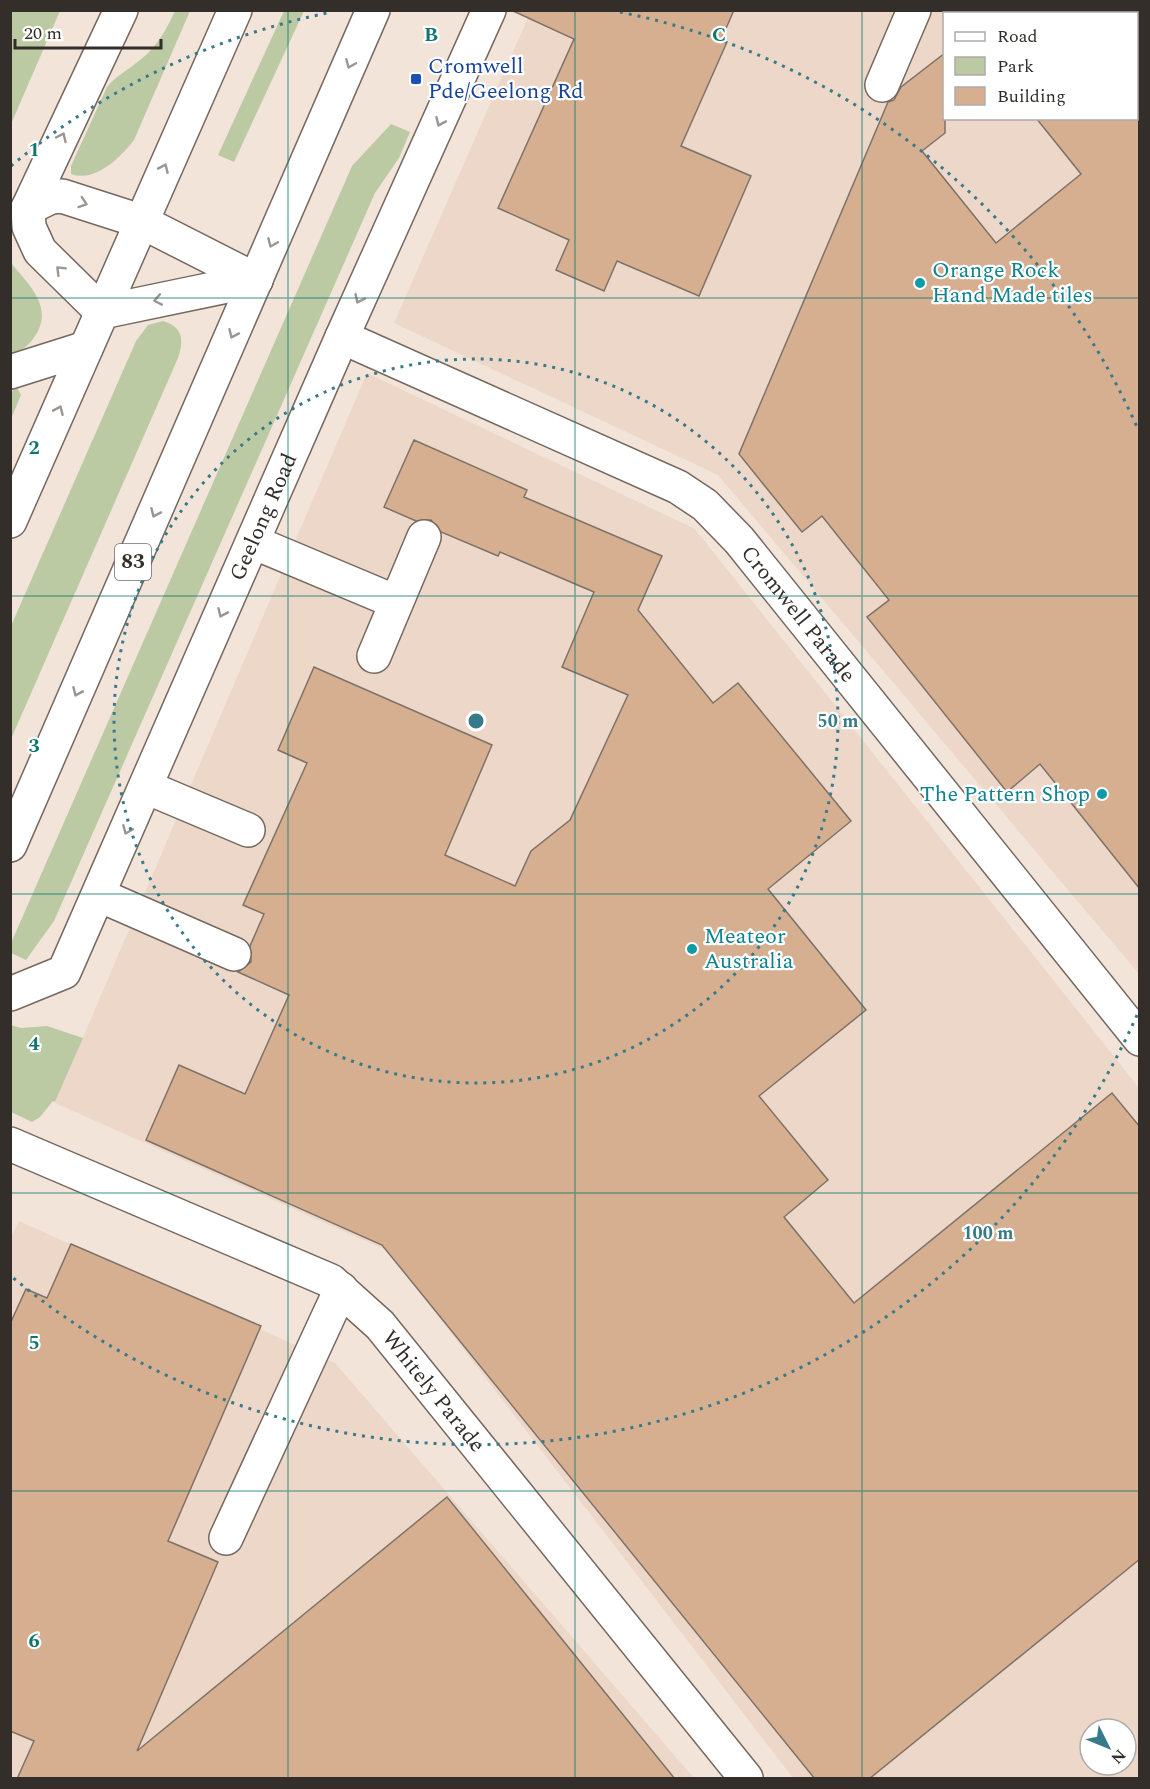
<svg xmlns="http://www.w3.org/2000/svg" width="1150" height="1789" viewBox="0 0 1150 1789" font-family="Spectral,serif">
  <style>
    .built { fill: #ecd7c8; fill-rule: evenodd }
    .green { fill: #bccaa3 }
    .building { fill: #d5af90; stroke: #7e7268; stroke-width: 1.5 }
    .lines { fill: none; stroke-linecap: round; stroke-linejoin: round }
    .minor-casing { stroke: #75685f; stroke-width: 36 }
    .highway-casing { stroke: #75685f; stroke-width: 36 }
    .minor { stroke: #fff; stroke-width: 33 }
    .highway { stroke: #fff; stroke-width: 33 }
    .oneway { stroke: #9a9694 }
    .grid { fill: none; stroke: #0f766e; stroke-width: 1.5; stroke-opacity: 0.55 }
    .ring { fill: none; stroke: #377b8b; stroke-width: 3; stroke-dasharray: 3 6 }
    .transit-dot { fill: #1a4fb4; stroke: #fff; stroke-width: 2 }
    .culture-dot { fill: #0f9aa8; stroke: #fff; stroke-width: 2 }
    .labels { text-anchor: middle; dominant-baseline: central; stroke-width: 4.5; stroke-linejoin: round; paint-order: stroke }
    .shield { fill: #fff; stroke: #716d6a; stroke-width: 1.5 }
    .shield-label { font-size: 21px; font-weight: bold; fill: #342e2a }
    .transit-label { font-size: 22px; fill: #164399; stroke: #fff; text-anchor: start }
    .culture-label { font-size: 22px; fill: #0d838f; stroke: #fff; text-anchor: start }
    .street-label { font-size: 22px; fill: #342e2a; stroke: #fff }
    .grid-label { font-size: 20px; text-anchor: middle; font-weight: bold; fill: #0f766e; stroke: #fff; stroke-width: 4.5; stroke-linejoin: round; paint-order: stroke }
    .centre { fill: #377b8b; stroke: #fff; stroke-width: 3 }
    .ring-label { font-size: 18px; text-anchor: middle; font-weight: bold; fill: #377b8b; stroke: #fff; stroke-width: 4.5; stroke-linejoin: round; paint-order: stroke }
  </style>
  <rect width="100%" height="100%" fill="#f3e4da"/>
  <g class="built">
    <path d="M 531,11 L 1139,11 L 1139,974 L 718,475 L 394,323 ZM 944,14 L 1136,14 L 1136,118 L 944,118 Z"/>
    <path d="M 367,373 L 695,529 L 1139,1088 L 1139,1778 L 793,1778 L 388,1251 L 55,1103 ZM 1090,1729 L 1126,1729 L 1126,1765 L 1090,1765 Z"/>
    <path d="M 19,1221 L 335,1363 L 694,1778 L 11,1778 L 10,1239 Z"/>
  </g>
  <g class="green">
    <path d="M 11,10 L 60,11 L 11,124 L 10,11 Z"/>
    <path d="M 175,11 L 190,11 L 134,140 C 121,157 95,183 71,174 L 71,166 L 107,87 C 116,76 128,70 140,60 C 157,47 166,30 175,11 Z"/>
    <path d="M 284,11 L 304,11 L 234,162 L 218,155 Z"/>
    <path d="M 391,124 L 410,132 L 399,158 L 375,193 L 54,921 L 26,960 L 11,953 L 11,943 L 352,166 Z"/>
    <path d="M 10,262 C 26,281 52,305 38,331 C 31,344 24,350 10,355 Z"/>
    <path d="M 163,321 C 183,327 184,340 178,358 L 11,739 L 11,626 L 136,341 L 148,325 Z"/>
    <path d="M 17,388 L 21,395 L 11,419 L 11,392 Z"/>
    <path d="M 11,1025 L 21,1028 L 47,1026 L 83,1038 L 55,1102 L 53,1101 L 40,1117 L 32,1122 L 11,1112 Z"/>
  </g>
  <g class="building">
    <path d="M 511,10 L 734,10 L 721,40 L 727,42 L 681,146 L 751,176 L 699,296 L 617,261 L 604,291 L 556,270 L 569,240 L 498,208 L 574,39 Z"/>
    <path d="M 945,53 L 945,133 L 922,151 L 996,243 L 1081,174 L 1036,118 L 1140,118 L 1140,889 L 1040,764 L 1007,792 L 867,617 L 889,600 L 822,516 L 802,532 L 739,454 L 888,102 L 894,100 L 901,87 Z"/>
    <path d="M 414,440 L 527,490 L 524,497 L 662,556 L 638,610 L 713,703 L 738,683 L 851,821 L 768,889 L 866,1010 L 759,1096 L 828,1180 L 784,1217 L 854,1303 L 1112,1093 L 1140,1127 L 1140,1559 L 869,1779 L 815,1779 L 382,1245 L 146,1140 L 179,1065 L 245,1094 L 289,995 L 238,972 L 251,962 L 250,946 L 264,914 L 243,905 L 307,763 L 278,750 L 314,667 L 492,745 L 445,855 L 515,886 L 531,851 L 570,820 L 628,695 L 562,667 L 594,592 L 500,552 L 498,556 L 441,532 L 431,520 L 416,521 L 384,507 Z"/>
    <path d="M 71,1244 L 261,1326 L 168,1541 L 218,1562 L 137,1751 L 447,1497 L 675,1779 L 17,1779 L 34,1741 L 10,1731 L 10,1324 L 26,1289 L 47,1298 Z"/>
  </g>
  <g class="lines">
    <defs>
      <g id="minor">
        <path d="M 882,85 L 914,10"/>
        <path d="M 28,208 L 121,10"/>
        <path d="M 28,208 L 29,227 L 40,251 L 102,312"/>
        <path d="M 28,208 L 51,197 L 62,196 L 140,221"/>
        <path id="s1" d="M 342,337 L 678,487 L 705,505 L 739,540 L 1140,1039"/>
        <path d="M 10,372 L 86,348"/>
        <path d="M 253,542 L 396,602"/>
        <path d="M 374,656 L 424,537"/>
        <path d="M 146,787 L 248,830"/>
        <path d="M 99,895 L 234,954"/>
        <path id="s2" d="M 10,994 L 64,972 L 342,337 L 489,10"/>
        <path id="s3" d="M 10,1144 L 331,1281 L 380,1325 L 746,1778"/>
        <path d="M 226,1538 L 341,1289"/>
      </g>
      <g id="highway">
        <path d="M 140,221 L 256,280"/>
        <path d="M 102,312 L 256,280"/>
        <path d="M 10,521 L 235,10"/>
        <path d="M 10,845 L 373,10"/>
      </g>
    </defs>
    <use href="#minor" class="minor-casing"/>
    <use href="#highway" class="highway-casing"/>
    <use href="#minor" class="minor"/>
    <use href="#highway" class="highway"/>
  </g>
  <defs><path id="oneway-chevron" d="M-2-3.5L2.5 0L-2 3.5" fill="none" stroke-width="1.6" stroke-linecap="round" stroke-linejoin="round" transform="scale(1.5)"/></defs>
  <g class="oneway">
    <use href="#oneway-chevron" transform="translate(350 64) rotate(113)"/>
    <use href="#oneway-chevron" transform="translate(440 122) rotate(114)"/>
    <use href="#oneway-chevron" transform="translate(62 137) rotate(-65)"/>
    <use href="#oneway-chevron" transform="translate(164 168) rotate(-66)"/>
    <use href="#oneway-chevron" transform="translate(83 203) rotate(18)"/>
    <use href="#oneway-chevron" transform="translate(272 243) rotate(113)"/>
    <use href="#oneway-chevron" transform="translate(60 270) rotate(-135)"/>
    <use href="#oneway-chevron" transform="translate(359 299) rotate(115)"/>
    <use href="#oneway-chevron" transform="translate(158 300) rotate(169)"/>
    <use href="#oneway-chevron" transform="translate(233 334) rotate(114)"/>
    <use href="#oneway-chevron" transform="translate(59 410) rotate(-66)"/>
    <use href="#oneway-chevron" transform="translate(155 513) rotate(114)"/>
    <use href="#oneway-chevron" transform="translate(222 613) rotate(114)"/>
    <use href="#oneway-chevron" transform="translate(77 692) rotate(114)"/>
    <use href="#oneway-chevron" transform="translate(127 830) rotate(113)"/>
  </g>
  <path class="grid" d="M 288,10 L 288,1778M 575,10 L 575,1778M 862,10 L 862,1778M 10,298 L 1140,298M 10,596 L 1140,596M 10,894 L 1140,894M 10,1193 L 1140,1193M 10,1491 L 1140,1491"/>
  <g class="ring">
    <circle cx="476" cy="721" r="362"/>
    <path d="M1137 1015A724 724 0 0 1 11 1276M11 166A724 724 0 0 1 332 12M620 12A724 724 0 0 1 1137 427"/>
  </g>
  <rect class="transit-dot" x="410" y="73" width="12" height="12" rx="3"/>
  <g class="culture-dot">
    <circle cx="920" cy="283" r="6"/>
    <circle cx="1102" cy="794" r="6"/>
    <circle cx="692" cy="949" r="6"/>
  </g>
  <g class="labels">
    <rect class="shield" x="115" y="544" width="36" height="36" rx="4.5"/>
    <g class="shield-label">
      <text x="133" y="562">83</text>
    </g>
    <g class="transit-label">
      <text x="428" y="66">Cromwell<tspan x="428" dy="25">Pde/Geelong Rd</tspan></text>
    </g>
    <g class="culture-label">
      <text x="932" y="270">Orange Rock<tspan x="932" dy="25">Hand Made tiles</tspan></text>
      <text x="1090" y="794" text-anchor="end">The Pattern Shop</text>
      <text x="704" y="936">Meateor<tspan x="704" dy="25">Australia</tspan></text>
    </g>
    <g class="street-label">
      <text stroke="none"><textPath href="#s2" startOffset="555">Geelong Road</textPath></text>
      <text stroke="none"><textPath href="#s1" startOffset="544">Cromwell Parade</textPath></text>
      <text stroke="none"><textPath href="#s3" startOffset="500">Whitely Parade</textPath></text>
    </g>
  </g>
  <g class="grid-label">
    <text x="431" y="41">B</text>
    <text x="719" y="41">C</text>
    <text x="34" y="156">1</text>
    <text x="34" y="454">2</text>
    <text x="34" y="752">3</text>
    <text x="34" y="1050">4</text>
    <text x="34" y="1349">5</text>
    <text x="34" y="1647">6</text>
  </g>
  <circle cx="476" cy="721" r="9" class="centre"/>
  <g class="ring-label">
    <text x="838" y="727">50 m</text>
    <text x="988" y="1239">100 m</text>
  </g>
  <rect width="1150" height="1789" fill="none" stroke="#342e2a" stroke-width="24"/>
  <rect x="943" y="12" width="195" height="108" fill="#ffffff" stroke="#aeabaa" stroke-width="1.5"/>
  <rect x="955" y="32" width="30" height="9" fill="#ffffff" stroke="#aeabaa" stroke-width="1.5"/>
  <text x="997" y="42" font-size="18" fill="#342e2a">Road</text>
  <rect x="955" y="57" width="30" height="18" fill="#bccaa3" stroke="#aeabaa" stroke-width="1.5"/>
  <text x="997" y="72" font-size="18" fill="#342e2a">Park</text>
  <rect x="955" y="87" width="30" height="18" fill="#d5af90" stroke="#aeabaa" stroke-width="1.5"/>
  <text x="997" y="102" font-size="18" fill="#342e2a">Building</text>
  <g transform="translate(1108 1747) rotate(133)"><circle r="28" fill="#ffffff" stroke="#aeabaa" stroke-width="1.5"/>
  <path d="M0-4.5L10 22L0 15L-10 22Z" fill="#377b8b"/>
  <text y="-9" font-size="16" font-weight="bold" text-anchor="middle" fill="#342e2a">N</text>
  </g>
  <path d="M15 39v9h146v-9" fill="none" stroke="#342e2a" stroke-width="3"/>
  <text x="24" y="39" font-size="18" fill="#342e2a" stroke="#ffffff" stroke-width="4.5" paint-order="stroke">20 m</text>
</svg>
